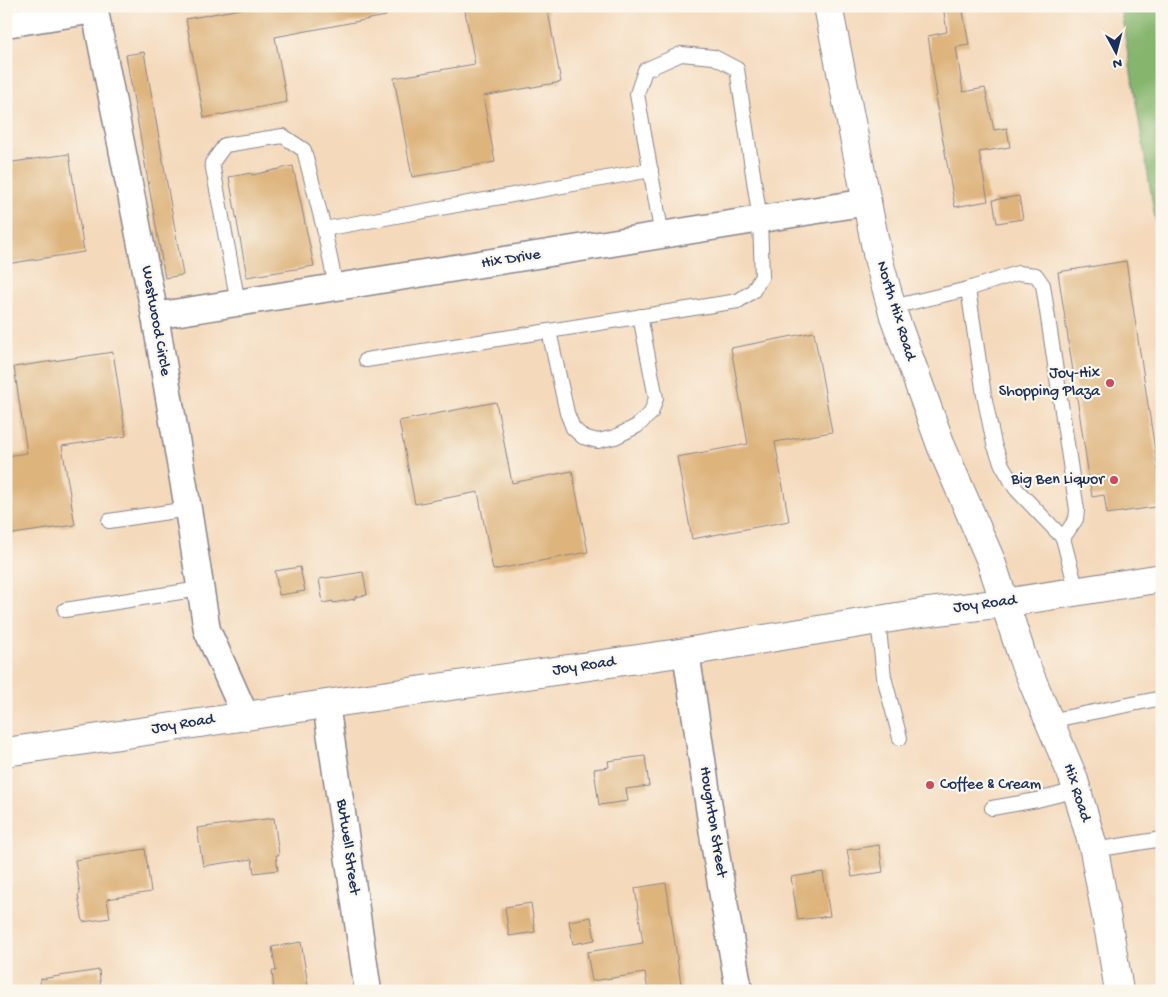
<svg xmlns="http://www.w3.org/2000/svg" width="1168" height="997" viewBox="0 0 1168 997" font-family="'Gochi Hand',sans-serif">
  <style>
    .forest { fill: #86b56e; stroke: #507266 }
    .building { fill: #deb47d }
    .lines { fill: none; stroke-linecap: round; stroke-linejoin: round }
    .service-casing { stroke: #88848c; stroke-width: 16 }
    .minor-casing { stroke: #88848c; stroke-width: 29 }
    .tertiary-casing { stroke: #88848c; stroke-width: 30 }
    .service { stroke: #fff; stroke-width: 14 }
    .minor { stroke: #fff; stroke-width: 26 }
    .tertiary { stroke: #fff; stroke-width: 28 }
    .poi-dot { fill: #d1495b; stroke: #fbf7ec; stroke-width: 2 }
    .labels { text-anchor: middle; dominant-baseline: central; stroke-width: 4.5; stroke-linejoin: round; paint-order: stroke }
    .street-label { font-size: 16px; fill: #1b2f5e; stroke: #fbf7ec }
    .poi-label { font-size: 16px; fill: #1b2f5e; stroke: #fbf7ec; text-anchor: end }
  </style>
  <rect width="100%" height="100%" fill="#fbf7ec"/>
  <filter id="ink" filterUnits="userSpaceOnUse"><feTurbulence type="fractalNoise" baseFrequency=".02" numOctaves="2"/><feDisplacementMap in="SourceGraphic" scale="10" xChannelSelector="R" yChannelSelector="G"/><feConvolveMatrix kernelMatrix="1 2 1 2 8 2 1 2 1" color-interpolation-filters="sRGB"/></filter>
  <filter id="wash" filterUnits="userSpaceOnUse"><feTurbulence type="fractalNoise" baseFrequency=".0096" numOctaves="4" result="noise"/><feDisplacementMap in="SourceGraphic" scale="20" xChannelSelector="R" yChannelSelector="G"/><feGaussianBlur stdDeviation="1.12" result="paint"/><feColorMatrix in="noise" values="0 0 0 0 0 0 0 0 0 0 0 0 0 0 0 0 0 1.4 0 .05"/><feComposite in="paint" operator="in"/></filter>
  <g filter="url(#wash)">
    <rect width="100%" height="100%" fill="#f4d9bb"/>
    <path class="forest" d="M 1120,6 L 1162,6 L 1162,260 Z"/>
    <g id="blocks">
      <g class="building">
        <path d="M 256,6 L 385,6 L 386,16 L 275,37 L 287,102 L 204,118 L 186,19 Z"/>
        <path d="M 464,6 L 547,6 L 561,82 L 483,96 L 495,162 L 412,177 L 394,78 L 475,64 Z"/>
        <path d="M 943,6 L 962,6 L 969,45 L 956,47 L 963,92 L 985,88 L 994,130 L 1007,128 L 1010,147 L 979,152 L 988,201 L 955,207 L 935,97 L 937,96 L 928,36 L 947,32 Z"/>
        <path d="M 144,52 L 183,275 L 165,278 L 126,55 Z"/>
        <path d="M 69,154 L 84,252 L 6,264 L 6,163 Z"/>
        <path d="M 293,166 L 314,266 L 247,277 L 229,177 L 251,173 L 252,175 Z"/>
        <path d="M 1019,196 L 1023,219 L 997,223 L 993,200 Z"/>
        <path d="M 1126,261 L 1162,496 L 1162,506 L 1107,514 L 1104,495 L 1092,497 L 1058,272 Z"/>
        <path d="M 814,332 L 832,432 L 775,442 L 789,521 L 692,539 L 677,457 L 748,444 L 731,348 Z"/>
        <path d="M 113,352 L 126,436 L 62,446 L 75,525 L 6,535 L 6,456 L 27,453 L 14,367 Z"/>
        <path d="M 496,402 L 512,483 L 572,471 L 588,552 L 493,570 L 478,492 L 415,504 L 399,421 Z"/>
        <path d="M 300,567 L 305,591 L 279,595 L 275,571 Z"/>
        <path d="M 363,572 L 367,595 L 355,597 L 355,599 L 333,603 L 333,601 L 323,603 L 319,579 Z"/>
        <path d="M 645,756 L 649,786 L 626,789 L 628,801 L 599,805 L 594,769 L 609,767 L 608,761 Z"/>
        <path d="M 274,818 L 279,855 L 276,855 L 278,870 L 254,873 L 252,859 L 203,866 L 197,828 Z"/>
        <path d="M 879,845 L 883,872 L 852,877 L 847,850 Z"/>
        <path d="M 145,849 L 151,892 L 107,899 L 110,918 L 83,922 L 78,895 L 80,894 L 75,860 Z"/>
        <path d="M 823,872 L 830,916 L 798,920 L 791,877 Z"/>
        <path d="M 666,883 L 682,991 L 648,991 L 645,973 L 592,981 L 587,952 L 643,943 L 635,888 Z"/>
        <path d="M 531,903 L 535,932 L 509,936 L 505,907 Z"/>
        <path d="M 591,917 L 595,940 L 573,944 L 569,921 Z"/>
        <path d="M 301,942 L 309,991 L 274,991 L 272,971 L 276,971 L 272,947 Z"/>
        <path d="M 99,970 L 101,991 L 41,991 L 40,979 Z"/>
      </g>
    </g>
  </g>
  <g filter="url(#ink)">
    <use href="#blocks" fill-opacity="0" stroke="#88848c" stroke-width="1"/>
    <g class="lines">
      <defs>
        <g id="service">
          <path d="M 324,229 L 336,287"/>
          <path d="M 968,289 L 1018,273 L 1036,275 L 1043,285 L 1077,510 L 1076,519 L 1063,538"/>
          <path d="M 238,303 L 212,163 L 225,145 L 283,136 L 304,150 L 324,229 L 651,170"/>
          <path d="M 892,307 L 968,289 L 984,395 L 994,444 L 1002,465 L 1016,489 L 1063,538 L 1077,592"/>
          <path d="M 549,331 L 567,413 L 573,428 L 583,437 L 598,441 L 615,437 L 637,426 L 651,413 L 656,398 L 640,316"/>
          <path d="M 366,360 L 738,301 L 753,291 L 762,276 L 760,220 L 737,69 L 714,57 L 681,54 L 645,70 L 637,94 L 662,236"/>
          <path d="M 109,521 L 188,509"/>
          <path d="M 65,610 L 200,589"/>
          <path d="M 878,620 L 884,677 L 900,738"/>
          <path d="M 1049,721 L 1162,698"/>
          <path d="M 992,808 L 1037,800 L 1077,790"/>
          <path d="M 1094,850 L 1162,839"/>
        </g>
        <g id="minor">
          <path d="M 94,6 L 155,316 L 188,509 L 207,630 L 245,715"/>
          <path d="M 6,24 L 95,10"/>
          <path d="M 155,316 L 868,202"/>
          <path d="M 686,652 L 716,854 L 739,991"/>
          <path d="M 326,704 L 368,991"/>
        </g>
        <g id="tertiary">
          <path d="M 828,6 L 878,258 L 894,316 L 942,448 L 991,561 L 1023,659 L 1073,777 L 1094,850 L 1111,942 L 1119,991"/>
          <path d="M 6,752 L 326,704 L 686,652 L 921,613 L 1004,603 L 1162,578"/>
        </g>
      </defs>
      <use href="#service" class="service-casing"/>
      <use href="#minor" class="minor-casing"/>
      <use href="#tertiary" class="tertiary-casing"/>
      <use href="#service" class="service"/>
      <use href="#minor" class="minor"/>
      <use href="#tertiary" class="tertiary"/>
    </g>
  </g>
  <g class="poi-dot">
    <circle cx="1110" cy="383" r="5"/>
    <circle cx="1114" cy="480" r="5"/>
    <circle cx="930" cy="785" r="5"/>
  </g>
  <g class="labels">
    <g class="street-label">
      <text transform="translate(511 260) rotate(-9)">Hix Drive</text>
      <text transform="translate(895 311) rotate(73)">North Hix Road</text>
      <text transform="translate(155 321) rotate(80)">Westwood Circle</text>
      <text transform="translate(985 605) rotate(-7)">Joy Road</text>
      <text transform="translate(584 667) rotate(-8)">Joy Road</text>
      <text transform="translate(183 725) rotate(-9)">Joy Road</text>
      <text transform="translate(1076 793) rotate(72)">Hix Road</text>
      <text transform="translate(712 822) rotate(81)">Houghton Street</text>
      <text transform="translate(347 847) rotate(82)">Butwell Street</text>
    </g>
    <g class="poi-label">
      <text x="1100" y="374">Joy-Hix<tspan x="1100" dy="18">Shopping Plaza</tspan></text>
      <text x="1104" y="480">Big Ben Liquor</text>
      <text x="940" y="785" text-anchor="start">Coffee &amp; Cream</text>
    </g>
  </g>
  <rect width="1168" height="997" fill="none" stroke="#fbf7ec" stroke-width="25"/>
  <g transform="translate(1116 52) rotate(173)" stroke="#fbf7ec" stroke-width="4" paint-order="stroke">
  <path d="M0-4L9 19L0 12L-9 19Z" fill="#1b2f5e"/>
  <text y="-8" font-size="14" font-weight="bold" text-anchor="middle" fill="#1b2f5e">N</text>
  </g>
</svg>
